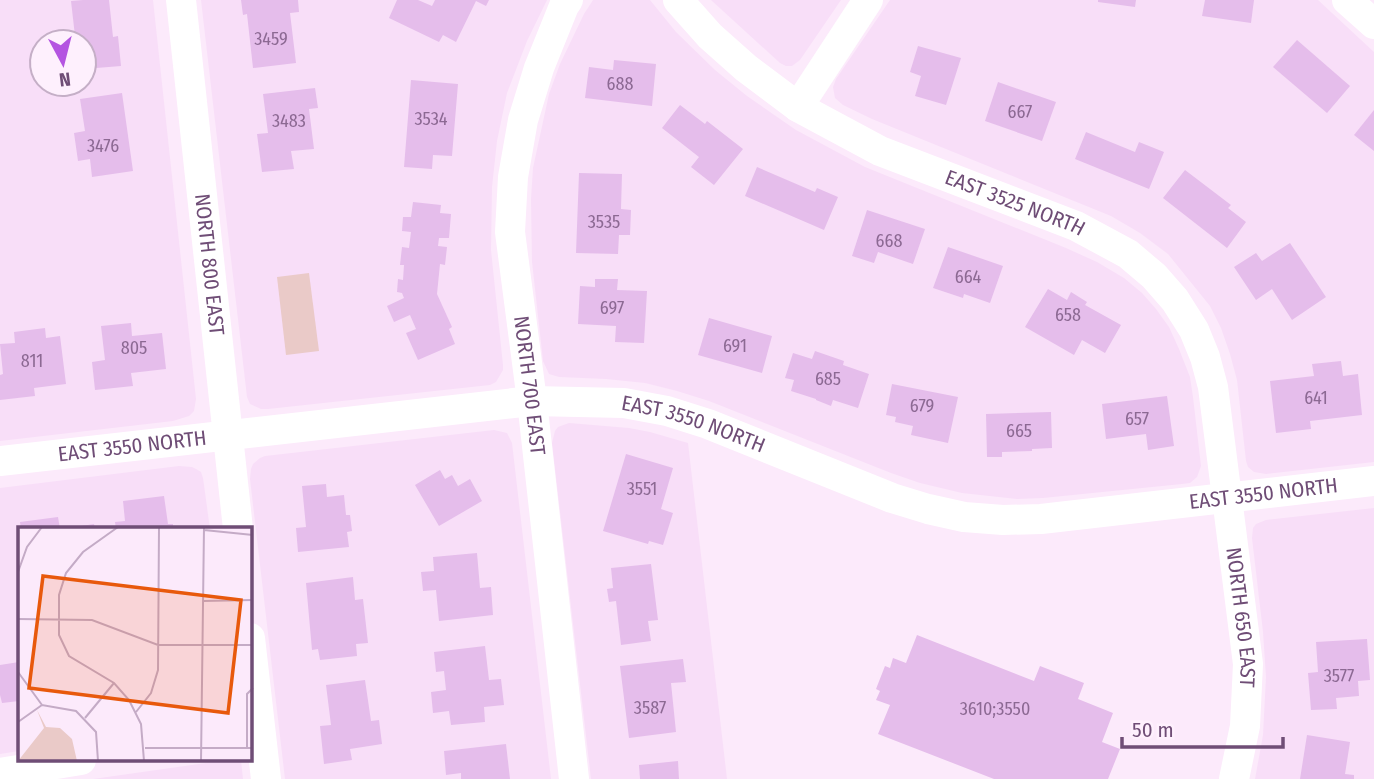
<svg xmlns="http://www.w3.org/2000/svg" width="1374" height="779" viewBox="0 0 1374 779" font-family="'Fira Sans Condensed',sans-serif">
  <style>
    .residential { fill: #f8def8; fill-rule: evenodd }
    .green { fill: #eacac8 }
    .building { fill: #e5bdeb }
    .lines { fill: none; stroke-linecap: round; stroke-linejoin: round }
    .minor { stroke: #fff; stroke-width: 30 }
    .labels { text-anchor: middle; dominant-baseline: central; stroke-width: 7; stroke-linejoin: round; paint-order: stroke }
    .number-label { font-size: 18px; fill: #8c6993 }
    .street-label { font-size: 21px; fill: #6f4d76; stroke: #fef0fd }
    .inset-road { fill: none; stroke: #c4abc6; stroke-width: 2 }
    .view { fill: #e8590c; fill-opacity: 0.15; stroke: #e8590c; stroke-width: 3.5 }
    .inset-edge { fill: none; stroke: #6f4d76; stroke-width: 3.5 }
  </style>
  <rect width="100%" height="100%" fill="#fceafb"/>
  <g class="residential">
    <path d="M 0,0 L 153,0 L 196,399 L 194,411 L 189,416 L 173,421 L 0,441 ZM 42,42 L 84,42 L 84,84 L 42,84 Z"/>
    <path d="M 201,0 L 547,0 L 527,41 L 507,93 L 497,141 L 492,187 L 491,250 L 503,365 L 503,370 L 496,382 L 490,385 L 268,409 L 261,409 L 250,404 L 247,397 Z"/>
    <path d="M 593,0 L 650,0 L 676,32 L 715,70 L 747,96 L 796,130 L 865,167 L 1066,248 L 1097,262 L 1124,278 L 1142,293 L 1156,309 L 1169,327 L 1179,349 L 1190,377 L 1193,397 L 1201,466 L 1197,477 L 1190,483 L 1182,484 L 1043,498 L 1017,499 L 962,493 L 920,483 L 891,473 L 709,401 L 677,391 L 645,383 L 606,379 L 559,377 L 549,374 L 543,361 L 532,262 L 531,199 L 533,168 L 549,94 L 560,64 L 584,14 Z"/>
    <path d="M 711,0 L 841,0 L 800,60 L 792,66 L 786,66 L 780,63 Z"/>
    <path d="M 890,0 L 1318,0 L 1374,52 L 1374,462 L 1266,474 L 1254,472 L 1248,467 L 1246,461 L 1237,380 L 1230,354 L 1221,328 L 1210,306 L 1168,254 L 1140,233 L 1111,216 L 872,119 L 843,105 L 835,98 L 833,87 L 836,79 Z"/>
    <path d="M 569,423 L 629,428 L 650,432 L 688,443 L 727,779 L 591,779 L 552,443 L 555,431 L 558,427 Z"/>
    <path d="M 494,430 L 507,433 L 512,443 L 551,779 L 285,779 L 250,479 L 251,469 L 253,464 L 260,458 L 265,456 Z"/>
    <path d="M 179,466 L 192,467 L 196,469 L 201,472 L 203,478 L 210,529 L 19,529 L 19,751 L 0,754 L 0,488 Z"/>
    <path d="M 1374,508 L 1374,779 L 1255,779 L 1263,735 L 1266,677 L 1263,632 L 1252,538 L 1253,528 L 1256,524 L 1266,520 Z"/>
    <path d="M 227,760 L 241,760 L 243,779 L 93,779 Z"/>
  </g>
  <path class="green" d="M 309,273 L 319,351 L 286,355 L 277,277 Z"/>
  <g class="building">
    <path d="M 83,0 L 109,0 L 113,37 L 118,36 L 121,66 L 84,69 L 84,42 L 70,42 L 69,37 L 75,36 L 71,1 Z"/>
    <path d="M 241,0 L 298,0 L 299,12 L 290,13 L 296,63 L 253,68 L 247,14 L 243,15 Z"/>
    <path d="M 397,0 L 418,0 L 432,6 L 435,0 L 489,0 L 486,6 L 476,1 L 456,42 L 443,35 L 439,42 L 389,18 Z"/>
    <path d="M 1098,0 L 1136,0 L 1135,7 L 1098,2 Z"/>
    <path d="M 1205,0 L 1254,0 L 1251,23 L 1202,16 Z"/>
    <path d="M 1297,40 L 1350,86 L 1327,113 L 1273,67 Z"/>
    <path d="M 918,46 L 961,58 L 946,105 L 915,96 L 921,76 L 910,72 Z"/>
    <path d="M 614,60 L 656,64 L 652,106 L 585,98 L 589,67 L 613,70 Z"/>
    <path d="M 411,80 L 458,84 L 452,156 L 433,155 L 432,169 L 404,167 Z"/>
    <path d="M 998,82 L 1056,102 L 1042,141 L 985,121 Z"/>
    <path d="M 315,88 L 318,108 L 309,109 L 314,149 L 291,151 L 294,169 L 262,172 L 257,134 L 268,133 L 263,94 Z"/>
    <path d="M 122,93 L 133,171 L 92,177 L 90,159 L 78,161 L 74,133 L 85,131 L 80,99 Z"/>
    <path d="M 680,105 L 705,124 L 707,121 L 743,149 L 714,185 L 691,167 L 699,157 L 662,128 Z"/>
    <path d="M 1374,110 L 1374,151 L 1354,135 Z"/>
    <path d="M 1086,132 L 1135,152 L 1139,142 L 1164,152 L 1149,189 L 1075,159 Z"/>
    <path d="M 757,167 L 815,192 L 817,188 L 838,197 L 824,230 L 745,196 Z"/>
    <path d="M 1185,170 L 1231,205 L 1228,208 L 1246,222 L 1227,248 L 1163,198 Z"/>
    <path d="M 579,173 L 622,174 L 621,209 L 631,210 L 630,235 L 619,235 L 618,254 L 576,253 Z"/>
    <path d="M 413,202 L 441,205 L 440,213 L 451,214 L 449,238 L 439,238 L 438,246 L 447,247 L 445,265 L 440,264 L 437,294 L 452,327 L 449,329 L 455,344 L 418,360 L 406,333 L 416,329 L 410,315 L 394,322 L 387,306 L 404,298 L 402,293 L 397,292 L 398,279 L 403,280 L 404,265 L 400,265 L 402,247 L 409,248 L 411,232 L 402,231 L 403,217 L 411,217 Z"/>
    <path d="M 867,210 L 925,229 L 913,264 L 878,252 L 874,263 L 852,256 Z"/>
    <path d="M 1290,243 L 1326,297 L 1292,320 L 1272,289 L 1256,300 L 1234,267 L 1256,253 L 1262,261 Z"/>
    <path d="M 948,247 L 1003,266 L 990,303 L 964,294 L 963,298 L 933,288 Z"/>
    <path d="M 595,279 L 618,279 L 617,290 L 647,291 L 644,343 L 615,342 L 616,326 L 578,324 L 580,286 L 595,287 Z"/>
    <path d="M 1048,289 L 1067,300 L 1071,292 L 1087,302 L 1085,305 L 1121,325 L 1105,353 L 1082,340 L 1074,355 L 1025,327 Z"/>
    <path d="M 709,318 L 772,336 L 762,373 L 698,355 Z"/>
    <path d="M 131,323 L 132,336 L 162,333 L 166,369 L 131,373 L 133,386 L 95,390 L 92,362 L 105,360 L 101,326 Z"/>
    <path d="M 45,328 L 46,338 L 60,336 L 66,384 L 34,388 L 35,396 L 0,400 L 0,375 L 3,374 L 0,344 L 15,343 L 14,332 Z"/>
    <path d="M 815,351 L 844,361 L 843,365 L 869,374 L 858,408 L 833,400 L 831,406 L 816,400 L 816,399 L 791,391 L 794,380 L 785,378 L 793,353 L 812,359 Z"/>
    <path d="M 1341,361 L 1343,376 L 1358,374 L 1362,415 L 1310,421 L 1311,429 L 1276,433 L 1270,381 L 1314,376 L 1312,364 Z"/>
    <path d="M 892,384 L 958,397 L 948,443 L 911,435 L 913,426 L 895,422 L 896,417 L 886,415 Z"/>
    <path d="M 1167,396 L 1174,446 L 1148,450 L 1146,434 L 1106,439 L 1102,404 Z"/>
    <path d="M 1051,412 L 1052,448 L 1032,449 L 1032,451 L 1002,452 L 1002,457 L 987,457 L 986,414 Z"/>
    <path d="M 626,454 L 673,468 L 661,509 L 673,513 L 663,545 L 649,541 L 648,544 L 603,531 Z"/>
    <path d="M 440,470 L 445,479 L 452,475 L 458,486 L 470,479 L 482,501 L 439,526 L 415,485 Z"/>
    <path d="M 326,484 L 327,497 L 344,495 L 346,515 L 350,515 L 352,531 L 347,532 L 349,547 L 298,552 L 296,528 L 306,527 L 302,486 Z"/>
    <path d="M 164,496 L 168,524 L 173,524 L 173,529 L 116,529 L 115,522 L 125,521 L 123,501 Z"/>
    <path d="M 58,517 L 60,529 L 21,529 L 20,522 Z"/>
    <path d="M 94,524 L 95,529 L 75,529 L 75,527 Z"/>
    <path d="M 477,553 L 480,588 L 491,587 L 493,615 L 439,621 L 436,590 L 423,591 L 421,572 L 434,571 L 433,557 Z"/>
    <path d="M 651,564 L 658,620 L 648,621 L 651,641 L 621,645 L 616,601 L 609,602 L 607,589 L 613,588 L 611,568 Z"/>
    <path d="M 353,577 L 355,600 L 363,599 L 368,643 L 356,644 L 357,656 L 320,660 L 318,649 L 312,650 L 306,583 Z"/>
    <path d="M 917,635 L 1034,681 L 1040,666 L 1084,683 L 1078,699 L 1113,713 L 1102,742 L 1120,749 L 1108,779 L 994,779 L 878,734 L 890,705 L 876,700 L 880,691 L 876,689 L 885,666 L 890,668 L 893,658 L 906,663 Z"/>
    <path d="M 1367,639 L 1370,680 L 1358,681 L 1359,696 L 1336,698 L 1337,709 L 1311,710 L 1308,673 L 1318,672 L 1316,642 Z"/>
    <path d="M 485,646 L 489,680 L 501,679 L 504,705 L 484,707 L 485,722 L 451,725 L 449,711 L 433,713 L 431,692 L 446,690 L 444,671 L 436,672 L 434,652 Z"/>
    <path d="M 683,659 L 686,682 L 671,683 L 676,732 L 629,738 L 620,666 Z"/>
    <path d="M 19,662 L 19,701 L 2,703 L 0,695 L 0,665 Z"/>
    <path d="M 365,680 L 371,721 L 379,720 L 382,744 L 350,749 L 352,760 L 324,764 L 320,726 L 331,725 L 326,685 Z"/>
    <path d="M 1307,735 L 1350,742 L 1345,774 L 1354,775 L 1354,779 L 1300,779 Z"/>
    <path d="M 506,744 L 510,779 L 461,779 L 461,773 L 446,775 L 444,751 Z"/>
    <path d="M 678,761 L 679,779 L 640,779 L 639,765 Z"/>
  </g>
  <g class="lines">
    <g class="minor">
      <path id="s1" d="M 181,0 L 238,529"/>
      <path id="s2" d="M 568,0 L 564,6 L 539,68 L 523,120 L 513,177 L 510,232 L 532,401 L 574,779"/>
      <path id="s3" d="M 678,0 L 710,36 L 746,68 L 798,107 L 880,151 L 1076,226 L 1128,254 L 1154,276 L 1175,300 L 1194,330 L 1205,357 L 1213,387 L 1248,664 L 1245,726 L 1234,779"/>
      <path d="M 1347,0 L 1374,24"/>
      <path d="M 798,107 L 868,0"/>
      <path id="s4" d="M 0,461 L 532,401 L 624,403 L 667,411 L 708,424 L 892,498 L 928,509 L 964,517 L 1003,520 L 1041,519 L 1374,481"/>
      <path d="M 250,638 L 266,779"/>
      <path d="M 0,773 L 81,760"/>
    </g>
  </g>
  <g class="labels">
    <g class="number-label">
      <text x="271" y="39">3459</text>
      <text x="620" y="84">688</text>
      <text x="1020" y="112">667</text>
      <text x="431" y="119">3534</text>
      <text x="289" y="121">3483</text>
      <text x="103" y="146">3476</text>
      <text x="604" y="222">3535</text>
      <text x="889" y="241">668</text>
      <text x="968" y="277">664</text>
      <text x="612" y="308">697</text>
      <text x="1068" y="315">658</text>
      <text x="735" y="346">691</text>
      <text x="134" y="348">805</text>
      <text x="32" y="361">811</text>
      <text x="828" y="379">685</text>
      <text x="1316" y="398">641</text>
      <text x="922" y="406">679</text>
      <text x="1137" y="419">657</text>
      <text x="1019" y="431">665</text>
      <text x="642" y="489">3551</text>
      <text x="1339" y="676">3577</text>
      <text x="650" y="708">3587</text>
      <text x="995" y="709">3610;3550</text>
    </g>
    <g class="street-label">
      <text stroke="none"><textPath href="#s3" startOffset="399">EAST 3525 NORTH</textPath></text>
      <text stroke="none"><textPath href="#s1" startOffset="266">NORTH 800 EAST</textPath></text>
      <text stroke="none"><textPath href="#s2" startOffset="396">NORTH 700 EAST</textPath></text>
      <text stroke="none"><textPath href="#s4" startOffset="700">EAST 3550 NORTH</textPath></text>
      <text stroke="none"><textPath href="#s4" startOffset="133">EAST 3550 NORTH</textPath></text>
      <text stroke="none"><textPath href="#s4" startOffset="1288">EAST 3550 NORTH</textPath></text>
      <text stroke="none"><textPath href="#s3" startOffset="917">NORTH 650 EAST</textPath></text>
    </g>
  </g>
  <g transform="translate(18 527)">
    <rect width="234" height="234" fill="#fceafb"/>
    <path d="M 19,183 L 28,200 L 42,201 L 54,212 L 59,234 L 0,234 L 26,201 Z" fill="#eacac8"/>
    <path class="inset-road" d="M 100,0 L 65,25 L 48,46 L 41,68 L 41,108 L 51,129 L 96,156 L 111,173 L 123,197 L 126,234M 186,3 L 235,8M 0,45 L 9,20 L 24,0M 185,74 L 235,73M 0,92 L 74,93 L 140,118 L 235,118M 0,145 L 24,178M 118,185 L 133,166 L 140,143 L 141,0M 67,191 L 96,156M 0,195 L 24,178 L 58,184 L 78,205 L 80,234M 127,221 L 235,221M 229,221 L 229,167 L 235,161M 183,234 L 186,0"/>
    <path class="view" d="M 25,49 L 223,73 L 210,186 L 11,161 Z"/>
    <rect width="234" height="234" class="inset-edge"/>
  </g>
  <g transform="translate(63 63) rotate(173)"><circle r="33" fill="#fef0fd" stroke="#c5afc7" stroke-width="2"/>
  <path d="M0-5L12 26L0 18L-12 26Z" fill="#b454e1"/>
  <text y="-10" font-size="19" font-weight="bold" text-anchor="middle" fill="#6f4d76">N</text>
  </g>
  <path d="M1122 737v10h161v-10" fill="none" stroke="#6f4d76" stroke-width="3.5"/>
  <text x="1132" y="737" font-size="21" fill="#6f4d76" stroke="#fef0fd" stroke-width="5" paint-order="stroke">50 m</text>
</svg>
